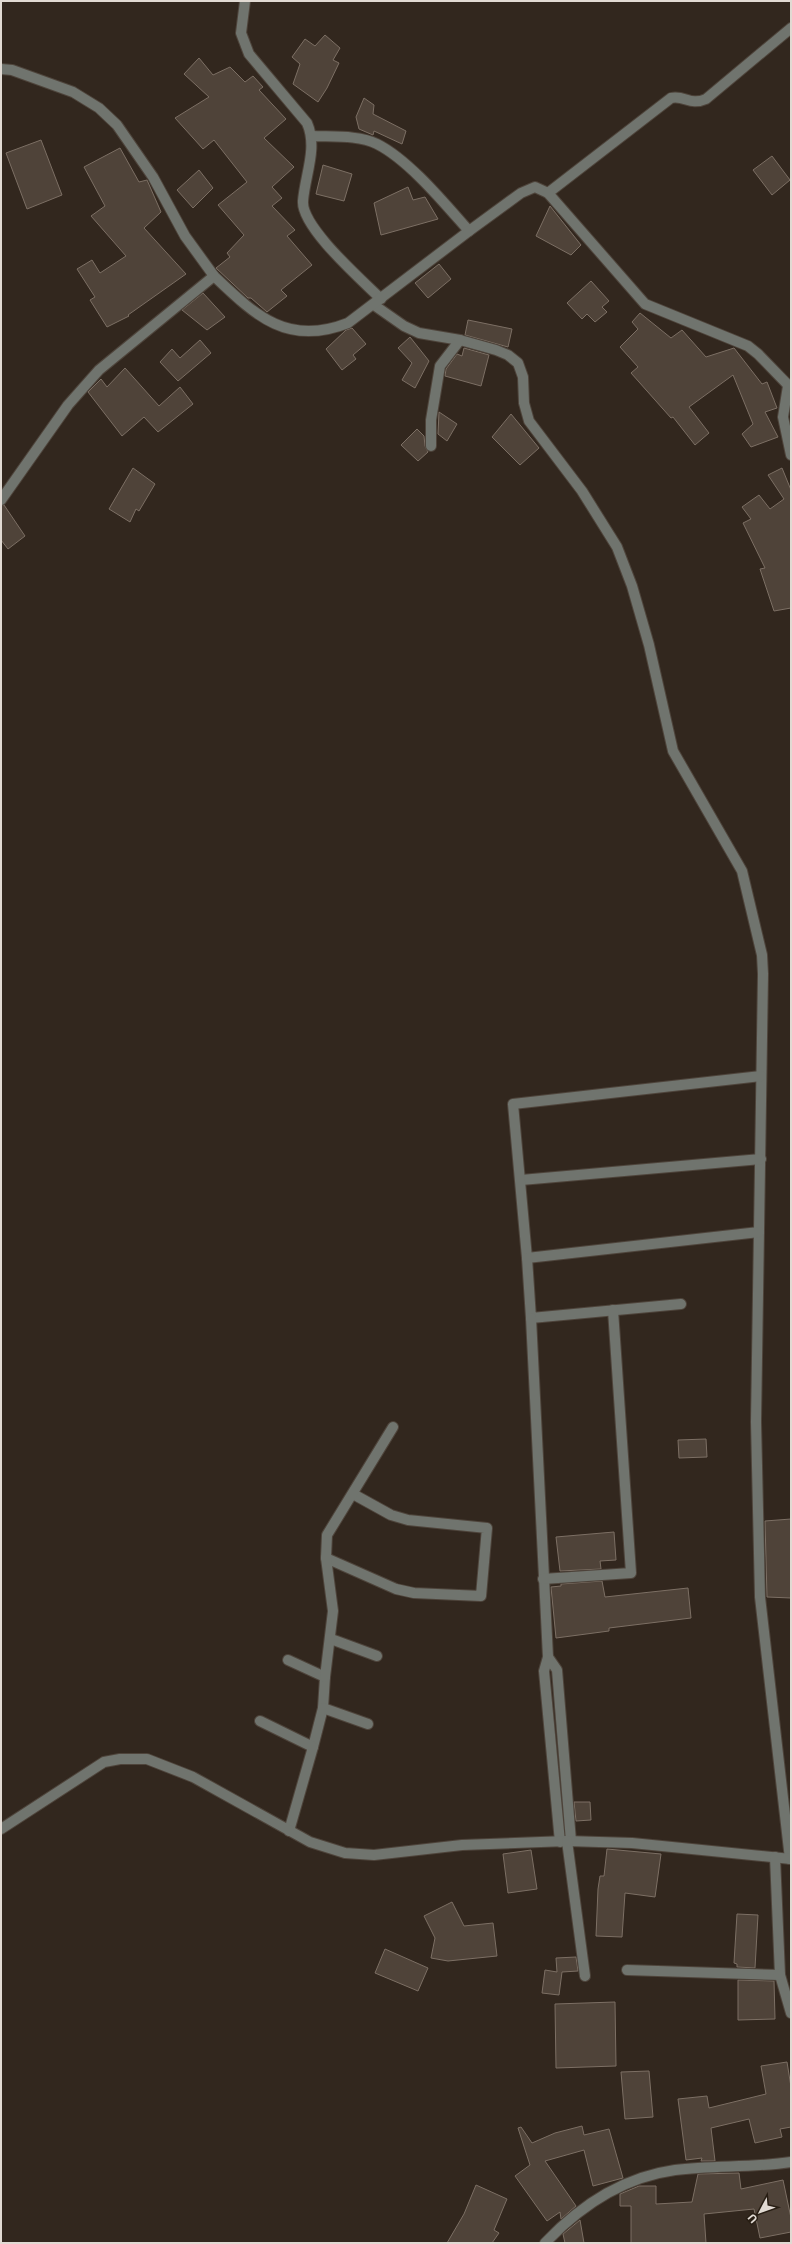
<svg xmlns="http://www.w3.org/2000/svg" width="792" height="2244" viewBox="0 0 792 2244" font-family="'Open Sans',sans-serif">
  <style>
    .building { fill: #4f4339; stroke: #7c6f64 }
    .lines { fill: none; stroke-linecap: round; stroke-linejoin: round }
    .minor-casing { stroke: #4e443b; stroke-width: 12 }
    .minor { stroke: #70746e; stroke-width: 10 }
  </style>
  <rect width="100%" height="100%" fill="#32271e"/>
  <g class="building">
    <path d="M 325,35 L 340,48 L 333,60 L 339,63 L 327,88 L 318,102 L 293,84 L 300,64 L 292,57 L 305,39 L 315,46 Z"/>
    <path d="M 199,58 L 213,75 L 230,67 L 245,82 L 253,76 L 263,87 L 259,90 L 286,119 L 264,138 L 294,167 L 272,187 L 282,198 L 272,206 L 295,230 L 287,236 L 312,265 L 281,290 L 287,296 L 267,312 L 251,298 L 248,298 L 216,268 L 230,257 L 227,253 L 244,235 L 218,205 L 247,182 L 214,140 L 203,149 L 175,118 L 209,97 L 184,74 Z"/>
    <path d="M 364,98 L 374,105 L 373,114 L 406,131 L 402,144 L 374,131 L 373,135 L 359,129 L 356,117 Z"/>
    <path d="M 41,140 L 62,195 L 27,209 L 6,153 Z"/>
    <path d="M 120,148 L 139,182 L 147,180 L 161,212 L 144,228 L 186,274 L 128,315 L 129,316 L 107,327 L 90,300 L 95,297 L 77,269 L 92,260 L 100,273 L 126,256 L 91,216 L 105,206 L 84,167 Z"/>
    <path d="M 772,156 L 790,180 L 772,195 L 753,170 Z"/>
    <path d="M 323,165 L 352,174 L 344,201 L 316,194 Z"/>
    <path d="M 199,170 L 213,188 L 193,208 L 177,190 Z"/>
    <path d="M 408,187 L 413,200 L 425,197 L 438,219 L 381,235 L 374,203 Z"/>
    <path d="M 550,206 L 581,245 L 571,255 L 536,236 Z"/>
    <path d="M 439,264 L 451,279 L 428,298 L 415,283 Z"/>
    <path d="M 591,281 L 609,301 L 602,307 L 607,312 L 595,322 L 587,314 L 582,319 L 567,303 Z"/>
    <path d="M 203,293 L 225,317 L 207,330 L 182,310 Z"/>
    <path d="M 640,313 L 671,338 L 682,330 L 706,357 L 734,348 L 762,384 L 767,382 L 777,408 L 765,412 L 778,437 L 751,447 L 742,434 L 753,424 L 733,375 L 689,407 L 709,433 L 695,445 L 673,417 L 671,418 L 631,373 L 638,367 L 620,347 L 638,329 L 632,322 Z"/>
    <path d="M 468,320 L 512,329 L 508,347 L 465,335 Z"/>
    <path d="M 352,328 L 366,344 L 353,355 L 356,359 L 342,370 L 326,349 L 346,330 Z"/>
    <path d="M 410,337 L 429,361 L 415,388 L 402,380 L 412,363 L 398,348 Z"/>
    <path d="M 200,340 L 211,353 L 178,381 L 160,362 L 172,349 L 180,358 Z"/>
    <path d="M 464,348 L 489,355 L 481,386 L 445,376 L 446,369 L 457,354 L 462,356 Z"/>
    <path d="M 125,368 L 159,406 L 180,387 L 193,404 L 158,432 L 144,417 L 122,436 L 88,392 L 101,379 L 107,387 Z"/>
    <path d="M 439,412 L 457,424 L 447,441 L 438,434 Z"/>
    <path d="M 511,414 L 539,448 L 520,465 L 492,437 Z"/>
    <path d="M 417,429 L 424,436 L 425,446 L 428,452 L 418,461 L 401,445 Z"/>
    <path d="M 133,468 L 155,484 L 139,511 L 136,509 L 130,522 L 109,509 Z"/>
    <path d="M 782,468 L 791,490 L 791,608 L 774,611 L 760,569 L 765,568 L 743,523 L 751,519 L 742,507 L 759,495 L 770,509 L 784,499 L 768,475 Z"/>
    <path d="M 4,505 L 25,536 L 8,549 L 1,540 L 1,506 Z"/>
    <path d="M 706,1439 L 707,1457 L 679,1458 L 678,1440 Z"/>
    <path d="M 791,1519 L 791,1598 L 767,1597 L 765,1521 Z"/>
    <path d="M 614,1532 L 616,1560 L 600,1561 L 601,1569 L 560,1571 L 556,1537 Z"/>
    <path d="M 602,1581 L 605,1597 L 688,1588 L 691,1618 L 609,1628 L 609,1631 L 556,1638 L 551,1587 L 561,1586 L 561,1584 Z"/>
    <path d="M 574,1802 L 590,1802 L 591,1820 L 576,1821 Z"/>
    <path d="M 607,1849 L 661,1854 L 655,1897 L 625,1893 L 622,1937 L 596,1936 L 598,1889 L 600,1876 L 604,1876 Z"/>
    <path d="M 531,1850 L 537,1889 L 508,1893 L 503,1854 Z"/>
    <path d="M 452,1902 L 464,1926 L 493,1923 L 497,1956 L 448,1961 L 431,1958 L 435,1938 L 424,1916 Z"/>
    <path d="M 737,1914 L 758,1915 L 755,1968 L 737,1967 L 737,1964 L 734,1963 Z"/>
    <path d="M 385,1949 L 428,1968 L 418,1991 L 375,1973 Z"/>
    <path d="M 576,1957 L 578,1971 L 562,1972 L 559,1995 L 542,1993 L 545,1970 L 557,1972 L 556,1958 Z"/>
    <path d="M 738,1980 L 774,1981 L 775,2019 L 738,2020 Z"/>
    <path d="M 615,2002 L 616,2066 L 556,2068 L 555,2004 Z"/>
    <path d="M 787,2062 L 791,2087 L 791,2127 L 780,2129 L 782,2137 L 755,2143 L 749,2119 L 711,2128 L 715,2161 L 701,2161 L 702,2158 L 686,2160 L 678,2099 L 707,2096 L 709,2108 L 766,2094 L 761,2066 Z"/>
    <path d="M 649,2071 L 653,2117 L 625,2119 L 621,2072 Z"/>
    <path d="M 582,2126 L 584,2135 L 609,2129 L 623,2178 L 593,2186 L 584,2150 L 545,2161 L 576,2206 L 561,2219 L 560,2212 L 547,2221 L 515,2176 L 530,2165 L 518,2128 L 521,2127 L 532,2143 L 555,2133 Z"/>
    <path d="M 739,2173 L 741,2189 L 783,2180 L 791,2218 L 791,2232 L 760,2238 L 754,2209 L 704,2214 L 706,2243 L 631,2243 L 631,2206 L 620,2206 L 620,2194 L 639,2186 L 656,2186 L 656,2204 L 692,2202 L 698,2174 Z"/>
    <path d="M 476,2185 L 507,2199 L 494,2230 L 499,2233 L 492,2243 L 447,2243 L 464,2214 Z"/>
    <path d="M 580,2220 L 584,2243 L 565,2243 L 563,2234 Z"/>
  </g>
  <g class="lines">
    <defs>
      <g id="minor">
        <path d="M 245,1 L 241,33 L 249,54 L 307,123 C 318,148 305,175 303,201 C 301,227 362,280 381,299"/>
        <path d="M 1,69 L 12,70 L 73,92 L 99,108 L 117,125 L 153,177 L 185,236 L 214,276"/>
        <path d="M 312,136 C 332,137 359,135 377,144 C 409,160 445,204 469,231"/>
        <path d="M 548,193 L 671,98 C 685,95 690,106 706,99 L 791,28"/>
        <path d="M 374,305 L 404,326 L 419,333 L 460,340 L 496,350 L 508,355 L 518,363 L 523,377 L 524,403 L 529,421 L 582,491 L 617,547 L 632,586 L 649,645 L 673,751 L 742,871 L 762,955 L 763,974 L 756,1422 L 760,1597 L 790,1859"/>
        <path d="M 788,386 L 783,417 L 791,455"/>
        <path d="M 431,446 L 431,420 L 440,366 L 460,340"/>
        <path d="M 1,500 L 68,405 L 99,370 L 214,276 C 255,315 287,347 348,323 L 469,231 L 521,193 L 535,187 L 548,193 L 645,304 L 748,346 L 758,354 L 791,388"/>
        <path d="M 521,1180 L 761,1159"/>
        <path d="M 759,1232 L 527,1258 L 513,1104 L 761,1076"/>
        <path d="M 527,1258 L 531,1318 L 681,1304"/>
        <path d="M 531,1318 L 548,1657 L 544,1671 L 560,1842"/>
        <path d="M 326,1558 L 396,1589 L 414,1593 L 481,1596 L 487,1528 L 408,1520 L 391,1515 L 353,1494"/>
        <path d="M 543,1579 L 631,1573 L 613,1310"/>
        <path d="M 331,1639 L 377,1656"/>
        <path d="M 548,1657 L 557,1670 L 571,1841"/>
        <path d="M 288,1660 L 325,1677 L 323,1708 L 313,1747"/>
        <path d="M 325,1677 L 333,1611 L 326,1558 L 327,1535 L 393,1427"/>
        <path d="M 323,1708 L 368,1724"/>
        <path d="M 260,1721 L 313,1747 L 289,1831"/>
        <path d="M 1,1829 L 104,1762 L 120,1759 L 147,1759 L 193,1777 L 310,1842 L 345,1853 L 374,1855 L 462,1845 L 567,1841 L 632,1843 L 791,1859"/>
        <path d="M 567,1841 L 585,1976"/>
        <path d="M 775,1857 L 780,1975 L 791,2013"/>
        <path d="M 627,1970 L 780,1975"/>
        <path d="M 545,2243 C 580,2206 624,2177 675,2170 C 714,2165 753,2168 791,2162"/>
      </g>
    </defs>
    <use href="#minor" class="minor-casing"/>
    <use href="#minor" class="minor"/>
  </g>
  <rect width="792" height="2244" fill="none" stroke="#e1dad3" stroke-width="4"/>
  <g transform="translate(760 2212) rotate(229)" stroke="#281e14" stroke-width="3" paint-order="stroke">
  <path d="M0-3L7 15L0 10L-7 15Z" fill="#e1dad3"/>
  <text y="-6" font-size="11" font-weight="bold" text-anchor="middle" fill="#e1dad3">U</text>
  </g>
</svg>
